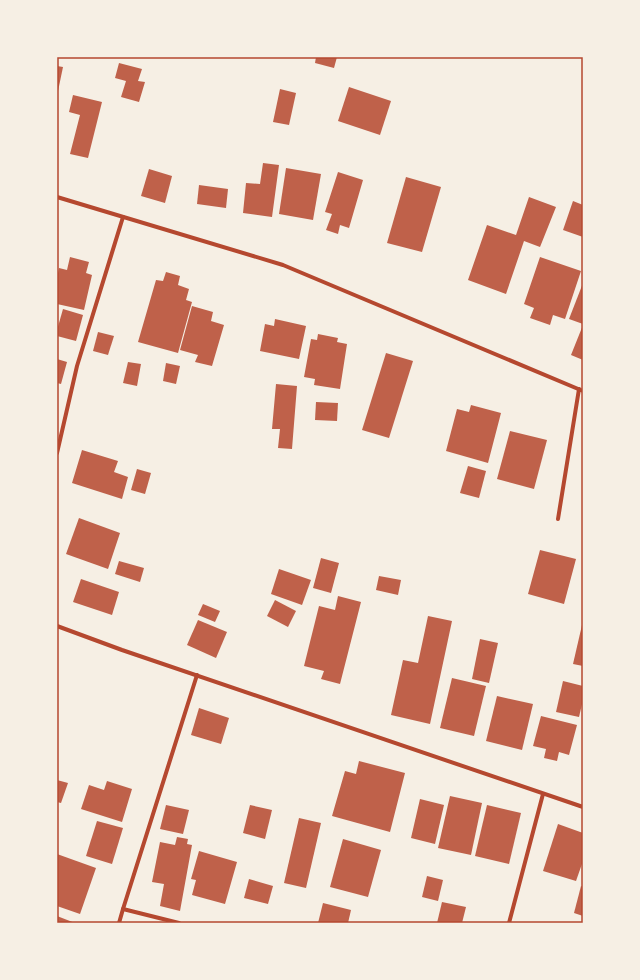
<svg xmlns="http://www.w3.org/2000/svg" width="640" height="980" viewBox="0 0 640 980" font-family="'Varela Round',sans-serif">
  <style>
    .building { fill: #bf614a }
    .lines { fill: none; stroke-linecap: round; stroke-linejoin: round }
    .minor { stroke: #b5482f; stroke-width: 4 }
    .neatline { fill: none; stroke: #b5482f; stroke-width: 1.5 }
  </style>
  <rect width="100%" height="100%" fill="#f6efe4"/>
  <g class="building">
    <path d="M 316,57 L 337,57 L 334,68 L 315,63 Z"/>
    <path d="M 119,63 L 142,69 L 138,81 L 145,82 L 139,102 L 121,97 L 126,81 L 115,78 Z"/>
    <path d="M 57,66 L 63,67 L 58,91 L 57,91 Z"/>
    <path d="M 349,87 L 391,101 L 380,135 L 338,121 Z"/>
    <path d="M 280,89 L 296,93 L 289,125 L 273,122 Z"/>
    <path d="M 73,95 L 102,102 L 88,158 L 70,154 L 80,115 L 69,112 Z"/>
    <path d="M 263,163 L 279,165 L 272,217 L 243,213 L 246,183 L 260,184 Z"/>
    <path d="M 286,168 L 321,174 L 313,220 L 279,214 Z"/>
    <path d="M 149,169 L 172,176 L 165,203 L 141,196 Z"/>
    <path d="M 338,172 L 363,180 L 349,228 L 340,225 L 338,234 L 326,230 L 332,214 L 325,212 Z"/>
    <path d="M 406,177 L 441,187 L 422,252 L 387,243 Z"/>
    <path d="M 199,185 L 228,189 L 226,208 L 197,204 Z"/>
    <path d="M 529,197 L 556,207 L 540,247 L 524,241 L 506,294 L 468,280 L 487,225 L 516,235 Z"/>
    <path d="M 573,201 L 583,205 L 583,237 L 563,230 Z"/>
    <path d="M 70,257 L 89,262 L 86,273 L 92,275 L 84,310 L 57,304 L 57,278 L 59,268 L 67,270 Z"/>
    <path d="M 540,257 L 581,271 L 565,319 L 553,315 L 550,325 L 530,318 L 534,308 L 524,304 Z"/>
    <path d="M 166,272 L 180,276 L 178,285 L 189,289 L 186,300 L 192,302 L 178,353 L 138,342 L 156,280 L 163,281 Z"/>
    <path d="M 583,283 L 583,324 L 569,319 Z"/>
    <path d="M 192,306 L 213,312 L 211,321 L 224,325 L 212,366 L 195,362 L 198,355 L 180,350 Z"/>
    <path d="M 63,309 L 83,315 L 76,341 L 57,336 L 57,330 Z"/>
    <path d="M 275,319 L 306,326 L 299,359 L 260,351 L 265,324 L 274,326 Z"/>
    <path d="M 583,325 L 583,360 L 571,355 Z"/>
    <path d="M 98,332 L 114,336 L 108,355 L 93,351 Z"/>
    <path d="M 318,334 L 338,338 L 337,342 L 347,344 L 340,389 L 314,385 L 315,379 L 304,377 L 311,339 L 317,340 Z"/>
    <path d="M 386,353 L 413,361 L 389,438 L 362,430 Z"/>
    <path d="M 57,359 L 67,362 L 61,384 L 57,383 Z"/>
    <path d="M 128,362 L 141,364 L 137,386 L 123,383 Z"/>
    <path d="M 166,363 L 180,366 L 176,384 L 163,381 Z"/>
    <path d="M 276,384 L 297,386 L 292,449 L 278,448 L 280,429 L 272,429 Z"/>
    <path d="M 316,402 L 338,403 L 337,421 L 315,420 Z"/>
    <path d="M 471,405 L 501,413 L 488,463 L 446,451 L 457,409 L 469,412 Z"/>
    <path d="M 510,431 L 547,440 L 534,489 L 497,479 Z"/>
    <path d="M 82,450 L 118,461 L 114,472 L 128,477 L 122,499 L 72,483 Z"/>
    <path d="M 468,466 L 486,471 L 479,498 L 460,493 Z"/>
    <path d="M 137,469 L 151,473 L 145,494 L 131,490 Z"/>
    <path d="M 79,518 L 120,533 L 108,569 L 66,554 Z"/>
    <path d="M 540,550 L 576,559 L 564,604 L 528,594 Z"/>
    <path d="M 321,558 L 339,563 L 331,593 L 313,588 Z"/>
    <path d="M 119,561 L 144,568 L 140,582 L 115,574 Z"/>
    <path d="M 279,569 L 311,580 L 302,605 L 271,594 Z"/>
    <path d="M 379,576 L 401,580 L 398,595 L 376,590 Z"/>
    <path d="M 81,579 L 119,592 L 112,615 L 73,602 Z"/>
    <path d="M 338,596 L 361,602 L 340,684 L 321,679 L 324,671 L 304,666 L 319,606 L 335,610 Z"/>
    <path d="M 275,600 L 296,611 L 288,627 L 267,616 Z"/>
    <path d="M 203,604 L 220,611 L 215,622 L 198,615 Z"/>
    <path d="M 428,616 L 452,621 L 430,724 L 391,715 L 403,660 L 418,663 Z"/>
    <path d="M 198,620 L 227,632 L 216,658 L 187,645 Z"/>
    <path d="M 582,625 L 583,625 L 583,666 L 573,664 Z"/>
    <path d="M 480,639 L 498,643 L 489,683 L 472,679 Z"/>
    <path d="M 452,678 L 486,686 L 474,736 L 440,728 Z"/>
    <path d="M 563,681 L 583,686 L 583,700 L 579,717 L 556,712 Z"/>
    <path d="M 497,696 L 533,704 L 522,750 L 486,741 Z"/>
    <path d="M 199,708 L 229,718 L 221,744 L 191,735 Z"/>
    <path d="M 541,716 L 577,725 L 569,755 L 559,752 L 557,761 L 544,758 L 546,749 L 533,746 Z"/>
    <path d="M 359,761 L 405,773 L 390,832 L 332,816 L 345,771 L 356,774 Z"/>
    <path d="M 57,780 L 68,783 L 61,803 L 57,802 Z"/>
    <path d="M 107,781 L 132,789 L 122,822 L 81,809 L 89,785 L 104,790 Z"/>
    <path d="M 450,796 L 482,803 L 471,855 L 438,848 Z"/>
    <path d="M 420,799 L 444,805 L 435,844 L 411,838 Z"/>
    <path d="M 166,805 L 189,810 L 183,834 L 160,829 Z"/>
    <path d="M 250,805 L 272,810 L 265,839 L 243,833 Z"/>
    <path d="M 487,805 L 521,813 L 509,864 L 475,856 Z"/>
    <path d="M 299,818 L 321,823 L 306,888 L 284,883 Z"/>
    <path d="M 97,821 L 123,828 L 112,864 L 86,856 Z"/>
    <path d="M 558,824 L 583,833 L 583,861 L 576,881 L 543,871 Z"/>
    <path d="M 177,837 L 188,839 L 187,844 L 192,845 L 180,911 L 160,906 L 164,884 L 152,882 L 160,842 L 175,845 Z"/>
    <path d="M 343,839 L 381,850 L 368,897 L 330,887 Z"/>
    <path d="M 199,851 L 237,862 L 225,904 L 192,895 L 196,880 L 191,879 Z"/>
    <path d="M 57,854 L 96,868 L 80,914 L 57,906 Z"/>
    <path d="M 427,876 L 443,880 L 438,901 L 422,897 Z"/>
    <path d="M 249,879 L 273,886 L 268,904 L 244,898 Z"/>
    <path d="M 581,886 L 583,887 L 583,916 L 574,913 Z"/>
    <path d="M 442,902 L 466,907 L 462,923 L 437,923 Z"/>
    <path d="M 323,903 L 351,910 L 348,923 L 318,923 Z"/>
    <path d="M 57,916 L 75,923 L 57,923 Z"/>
  </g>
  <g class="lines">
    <g class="minor">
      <path d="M 57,197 L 283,265 L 583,391"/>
      <path d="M 57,453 L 77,366 L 123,217"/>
      <path d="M 558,519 L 579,389"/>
      <path d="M 57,626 L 122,650 L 583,807"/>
      <path d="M 123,909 L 197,675"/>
      <path d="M 119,923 L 123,909 L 179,923"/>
      <path d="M 509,923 L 543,794"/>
    </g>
  </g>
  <rect width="640" height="980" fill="none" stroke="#f6efe4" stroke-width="116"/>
  <rect x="58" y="58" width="524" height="864" class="neatline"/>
</svg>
